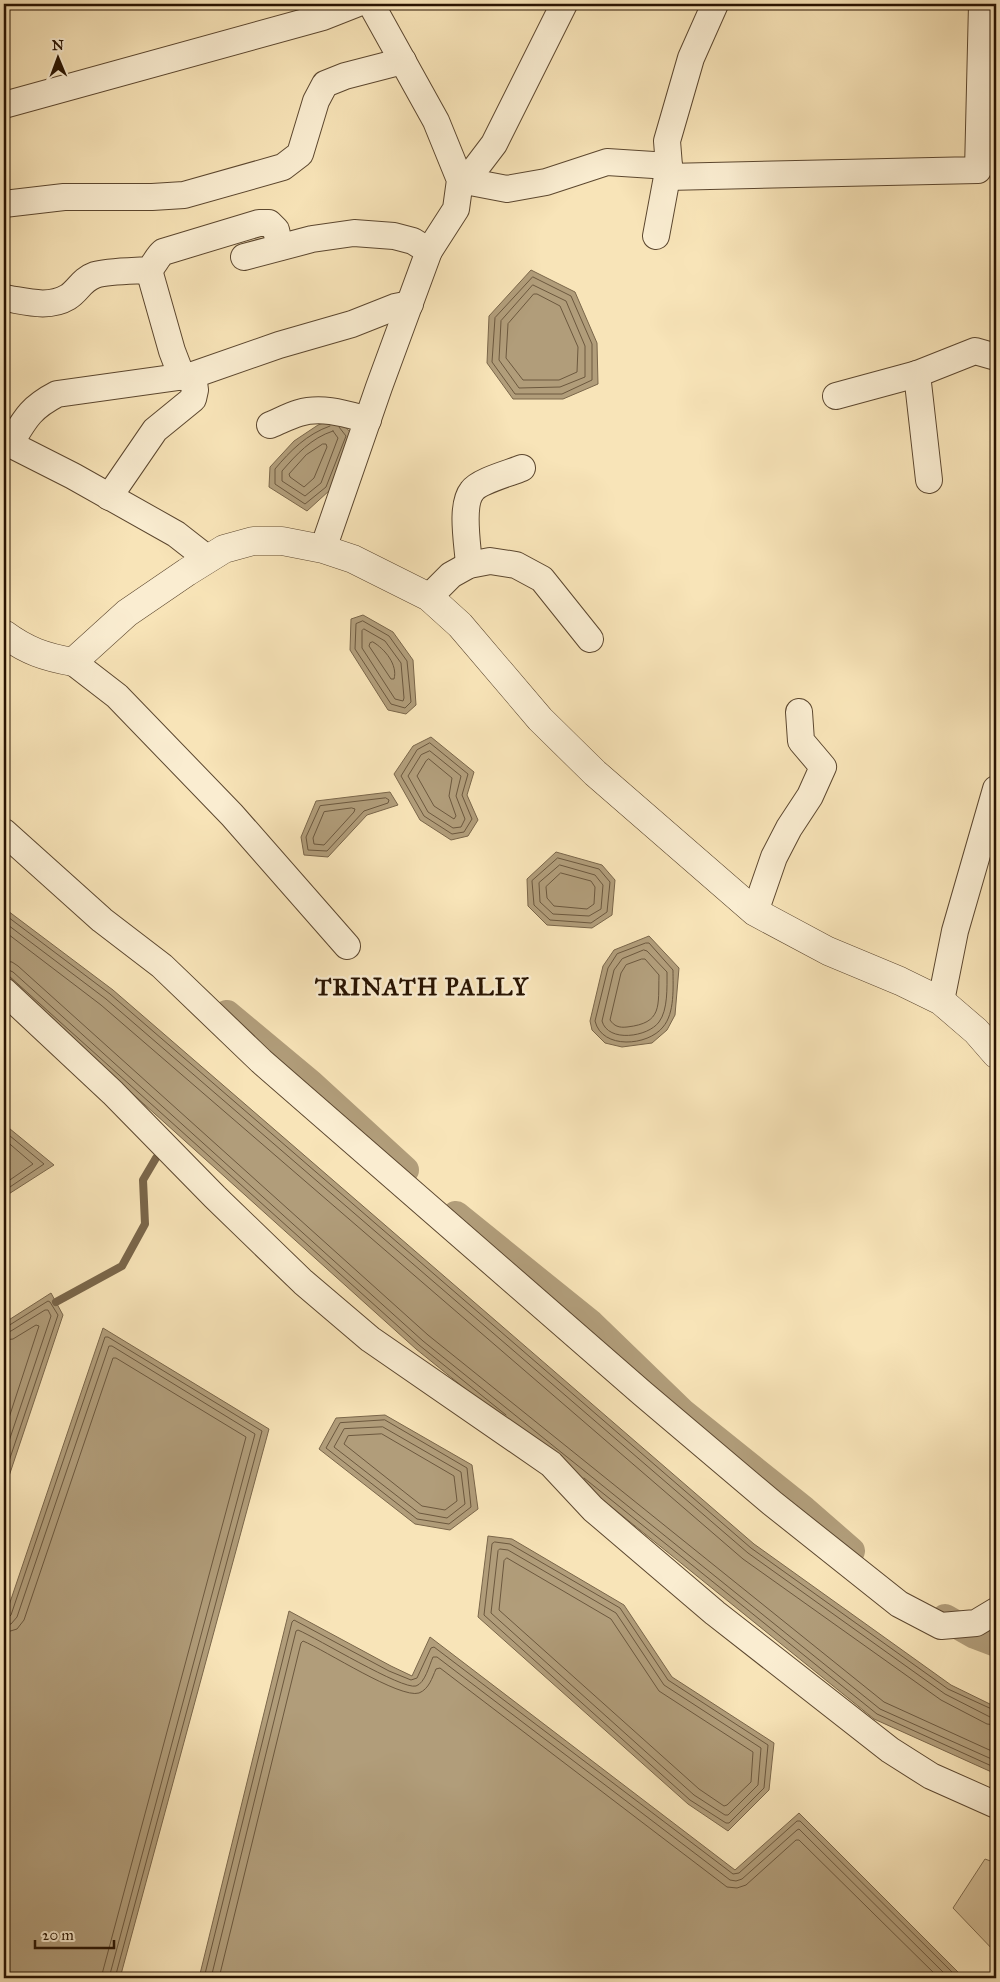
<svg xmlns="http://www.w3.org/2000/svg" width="1000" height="1982" viewBox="0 0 1000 1982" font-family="'IM FELL Great Primer',serif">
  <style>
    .green { fill: #d5c099; stroke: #7e6a4d }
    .water { fill: #b19d7a; stroke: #7a664a }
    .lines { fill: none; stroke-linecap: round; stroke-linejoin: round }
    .shore { stroke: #6c583e; stroke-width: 1 }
    .stream { stroke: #7a664a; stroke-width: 8 }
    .canal { stroke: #b19d7a; stroke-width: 28 }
    .minor-casing { stroke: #5c472f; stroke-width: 28 }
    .tertiary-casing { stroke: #5c472f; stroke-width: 29 }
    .minor { stroke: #faedd1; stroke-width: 26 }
    .tertiary { stroke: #faedd1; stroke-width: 28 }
    .labels { text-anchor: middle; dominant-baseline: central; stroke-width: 5; stroke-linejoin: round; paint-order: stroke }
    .district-label { font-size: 24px; font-weight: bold; letter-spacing: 1px; fill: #281301; stroke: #faedd1 }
  </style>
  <rect width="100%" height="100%" fill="#f8e4b8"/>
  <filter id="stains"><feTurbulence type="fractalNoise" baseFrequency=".004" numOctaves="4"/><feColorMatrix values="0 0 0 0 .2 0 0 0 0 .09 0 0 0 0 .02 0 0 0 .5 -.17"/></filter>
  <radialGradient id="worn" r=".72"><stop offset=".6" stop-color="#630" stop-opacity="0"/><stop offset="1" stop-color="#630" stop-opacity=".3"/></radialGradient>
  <path class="green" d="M 985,1859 L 996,1863 L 996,1953 L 953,1908 Z"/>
  <g class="water">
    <path d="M 531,270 L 575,292 L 597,343 L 598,384 L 563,399 L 513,399 L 487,363 L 489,316 Z"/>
    <path d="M 337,418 L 352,434 L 330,490 L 307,511 L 269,487 L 270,467 L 294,441 L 318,425 Z"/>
    <path d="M 363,615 L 393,632 L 413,660 L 416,705 L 406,714 L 388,710 L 350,650 L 351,619 Z"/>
    <path d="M 431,737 L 474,772 L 467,795 L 478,820 L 468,836 L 451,840 L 420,820 L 394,774 L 413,746 Z"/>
    <path d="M 390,792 L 398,805 L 367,815 L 328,857 L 304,855 L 301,837 L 316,801 Z"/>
    <path d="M 556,852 L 602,865 L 615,880 L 612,915 L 592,928 L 547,925 L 528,906 L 527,879 Z"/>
    <path d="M 4,908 L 113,990 L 754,1544 L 951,1685 L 996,1707 L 996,1774 L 874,1719 L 416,1349 L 4,978 Z"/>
    <path d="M 649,936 L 679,968 L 675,1015 L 667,1030 L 652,1043 L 622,1047 L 605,1043 L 592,1030 L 590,1021 L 603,966 L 614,950 Z"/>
    <path d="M 4,1124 L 54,1165 L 4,1197 Z"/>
    <path d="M 51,1293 L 63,1315 L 4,1491 L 4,1323 Z"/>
    <path d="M 103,1328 L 269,1429 L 120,1978 L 4,1978 L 4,1620 Z"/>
    <path d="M 385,1415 L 472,1465 L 478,1509 L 450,1530 L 415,1524 L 319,1449 L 336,1418 Z"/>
    <path d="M 488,1536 L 512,1539 L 624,1605 L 672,1677 L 774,1743 L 769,1790 L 728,1831 L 688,1804 L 478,1617 Z"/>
    <path d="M 289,1611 L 391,1666 L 412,1676 L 430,1637 L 735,1870 L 799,1813 L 964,1978 L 199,1978 Z"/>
  </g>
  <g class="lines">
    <g class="shore">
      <path d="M 533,277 L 571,296 L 592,344 L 592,380 L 562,394 L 515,394 L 492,362 L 495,318 Z"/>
      <path d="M 533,285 L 566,301 L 585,346 L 585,377 L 560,387 L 519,388 L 499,360 L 501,321 Z"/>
      <path d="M 534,294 L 537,294 L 560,306 L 578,347 L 577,372 L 559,380 L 523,380 L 506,358 L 508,324 Z"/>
      <path d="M 330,426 C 307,434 290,451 275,469 L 275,484 L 305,504 L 326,487 L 346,436 L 339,427"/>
      <path d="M 333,431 L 338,438 L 321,483 L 305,496 L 282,481 L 282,471 C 296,455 311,438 333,431 Z"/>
      <path d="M 323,444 L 326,444 L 327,447 L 314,478 L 304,487 L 290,477 L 289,474 L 306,455 Z"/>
      <path d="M 363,621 L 389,636 L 407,661 L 411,702 L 405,708 L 391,704 L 355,649 L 356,624 Z"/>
      <path d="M 364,629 L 385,641 L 401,663 L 404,698 L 403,701 L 395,699 L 362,648 L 362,631 Z"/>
      <path d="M 373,642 C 385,649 398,665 394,679 L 391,679 L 369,646 L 370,643 Z"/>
      <path d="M 430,743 L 468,774 L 462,795 L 472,819 L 464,832 L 452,834 L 424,816 L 401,776 L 417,750 Z"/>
      <path d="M 430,751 L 461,776 L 456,796 L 465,819 L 461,827 L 453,828 L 428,812 L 408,776 L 421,755 Z"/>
      <path d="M 429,759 L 452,778 L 449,796 L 456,816 L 454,819 L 434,806 L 417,776 L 426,761 Z"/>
      <path d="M 386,798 L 389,800 L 388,803 L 364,811 L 327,851 L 308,850 L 306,837 L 320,806 Z"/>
      <path d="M 352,808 L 355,809 L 354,812 L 324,845 L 314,844 L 313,838 L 324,812 Z"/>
      <path d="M 558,858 L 599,869 L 610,882 L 607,912 L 591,923 L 550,920 L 534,905 L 532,881 Z"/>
      <path d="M 560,865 L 595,875 L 603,885 L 601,909 L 589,916 L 553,914 L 540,902 L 539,883 Z"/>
      <path d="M 561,873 L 591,881 L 595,887 L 594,904 L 587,909 L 554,906 L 547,898 L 546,887 Z"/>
      <path d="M 4,914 L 110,994 L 751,1548 L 948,1689 L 996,1711"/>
      <path d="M 4,922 L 106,999 L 748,1553 L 945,1694 L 990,1717 L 996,1718"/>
      <path d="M 4,931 L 101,1005 L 743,1559 L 941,1700 L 987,1724 L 996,1725"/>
      <path d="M 646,943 L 649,943 L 673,970 C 673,987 675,1013 663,1027 C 648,1046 602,1050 595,1021 L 608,968 L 617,954 Z"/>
      <path d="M 644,950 L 647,951 L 667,972 C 667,987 668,1010 659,1022 C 648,1037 608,1043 602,1021 L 614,970 L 622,959 Z"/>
      <path d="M 642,959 L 645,959 L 659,975 C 658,1006 663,1023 627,1027 C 619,1028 614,1026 610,1020 L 621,973 L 626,965 Z"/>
      <path d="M 4,961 L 12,962 L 18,966 L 428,1335 L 884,1702 L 996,1753"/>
      <path d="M 4,968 L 13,972 L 423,1341 L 880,1709 L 996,1761"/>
      <path d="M 4,975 L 9,976 L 419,1345 L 506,1415"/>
      <path d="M 4,1131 L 44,1164 L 4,1191"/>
      <path d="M 4,1139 L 33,1164 L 4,1184"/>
      <path d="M 4,1326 L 8,1326 L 48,1301 L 50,1302 L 58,1315 L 4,1476"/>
      <path d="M 4,1333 L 11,1331 L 45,1310 L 48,1310 L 51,1316 L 4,1456"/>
      <path d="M 4,1340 L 13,1339 L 36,1325 L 39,1326 L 4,1433"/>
      <path d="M 385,1420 L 467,1468 L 471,1507 L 449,1524 L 417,1519 L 326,1448 L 340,1423 Z"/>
      <path d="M 383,1427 L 461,1472 L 465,1504 L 447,1518 L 419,1513 L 334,1447 L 344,1429 Z"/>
      <path d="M 382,1434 L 454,1476 L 457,1501 L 445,1510 L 422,1506 L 344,1444 L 348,1436 Z"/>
      <path d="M 584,1478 L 877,1714 L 996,1768"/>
      <path d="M 495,1542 L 510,1544 L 620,1608 L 668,1680 L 768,1745 L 764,1788 L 729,1823 L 726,1823 L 690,1800 L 484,1615 L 492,1544 Z"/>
      <path d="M 500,1549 L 508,1550 L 616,1613 L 664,1685 L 761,1748 L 758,1785 L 728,1815 L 725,1815 L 694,1795 L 491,1613 L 498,1551 Z"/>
      <path d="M 507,1558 L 611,1619 L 659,1691 L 753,1752 L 751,1782 L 727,1805 L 724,1806 L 699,1789 L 499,1610 L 504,1561 Z"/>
      <path d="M 4,1619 L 8,1618 L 11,1615 L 105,1337 L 108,1337 L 262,1431 L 115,1978"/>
      <path d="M 4,1625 L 11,1624 L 17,1617 L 109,1346 L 112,1346 L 255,1434 L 109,1978"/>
      <path d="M 4,1633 L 17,1629 L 24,1620 L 113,1358 L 116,1358 L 246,1437 L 101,1978"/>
      <path d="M 204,1978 L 292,1622 L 294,1620 L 389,1671 L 411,1680 L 417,1678 L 431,1648 L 434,1647 L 733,1874 L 739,1873 L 797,1821 L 800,1821 L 958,1978"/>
      <path d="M 211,1978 L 296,1631 L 298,1630 C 317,1638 402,1690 416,1686 C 425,1683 429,1666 433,1657 L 437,1657 L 730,1880 L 736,1881 L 742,1879 L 797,1830 L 799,1829 L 949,1978"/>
      <path d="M 219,1978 L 301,1643 L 303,1641 C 325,1650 400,1699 419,1693 C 429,1689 432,1678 436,1669 L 440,1668 L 727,1887 L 737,1888 L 746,1885 L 796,1840 L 799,1840 L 939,1978"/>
    </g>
    <path class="stream" d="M 56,1302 L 122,1266 L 145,1224 L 143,1180 L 156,1158"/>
    <g class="canal">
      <path d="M 227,1014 L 311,1084 L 405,1170"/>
      <path d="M 456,1215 L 591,1324 L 683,1413 L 804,1510 L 851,1551"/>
      <path d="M 945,1618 L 975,1635 L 996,1643"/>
    </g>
    <defs>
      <g id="minor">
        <path d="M 4,105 L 323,17 L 356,4"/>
        <path d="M 667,177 L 978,170 L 982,4"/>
        <path d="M 460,180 L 507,189 L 546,182 L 607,162 L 669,166"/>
        <path d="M 460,180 L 475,169 L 494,144 L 564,4"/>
        <path d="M 4,204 L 64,197 L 152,197 L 184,195 L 283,167 L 300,154 L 316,101 L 325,84 L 345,76 L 403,61"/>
        <path d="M 656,236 L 669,166 L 667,141 L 691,58 L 715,4"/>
        <path d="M 244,257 L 312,239 L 354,233 L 394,236 L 413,241 L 429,251"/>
        <path d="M 149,270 L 172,351 L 182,377"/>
        <path d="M 4,298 C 25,301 48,309 68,297 C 79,290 81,280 95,275 C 107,271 134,271 149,270 C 155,264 157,257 163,252 L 259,223 L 269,223 L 276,230 L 280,247"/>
        <path d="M 917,374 L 929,480"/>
        <path d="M 836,396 L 917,374 L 975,351 L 996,357"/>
        <path d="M 270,425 C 280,421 289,416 299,413 C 322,406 346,414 368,420"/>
        <path d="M 4,441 L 73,476 L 176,534 L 208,559"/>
        <path d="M 10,444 C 25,419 30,408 57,394 L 193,375 L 279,345 L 352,324 L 395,307 L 410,304"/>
        <path d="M 109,497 L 155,430 L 193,399 L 195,390 L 193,375"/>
        <path d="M 323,549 L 379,387 L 429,251 L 456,209 L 460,180 L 436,121 L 371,4"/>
        <path d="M 469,565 C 468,546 460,506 472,491 C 479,481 510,473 522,468"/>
        <path d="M 429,597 L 451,575 L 469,565 L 490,561 L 516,565 L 542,579 L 590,639"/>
        <path d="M 73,662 L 117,696 L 232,815 L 347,946"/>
        <path d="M 4,832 L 102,920 L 162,966 L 261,1061 L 642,1393 L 772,1503 L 899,1604 L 941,1626 L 976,1623 L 996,1611"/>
        <path d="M 755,912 L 774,857 L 789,828 L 810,796 L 823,767 L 801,741 L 799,712"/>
        <path d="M 4,991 L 113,1093 L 215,1197 L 303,1282 L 370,1339 L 551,1464 L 593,1509 L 715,1613 L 890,1750 L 931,1776 L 996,1805"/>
        <path d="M 941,1001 L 955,931 L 996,789"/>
      </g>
      <path id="tertiary" d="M 4,634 C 27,651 45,657 73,662 L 127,613 L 187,572 L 224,549 L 253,541 L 282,541 L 323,549 L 353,559 L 429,597 L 460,625 L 540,719 L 595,773 L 755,912 L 828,951 L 900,981 L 941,1001 L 976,1031 L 996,1054"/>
    </defs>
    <use href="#minor" class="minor-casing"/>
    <use href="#tertiary" class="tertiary-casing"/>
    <use href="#minor" class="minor"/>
    <use href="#tertiary" class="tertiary"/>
  </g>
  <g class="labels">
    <g class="district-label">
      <text x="422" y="987">TRINATH PALLY</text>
    </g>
  </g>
  <rect width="1000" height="1982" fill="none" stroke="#f8e4b8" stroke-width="20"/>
  <rect x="5" y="5" width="990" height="1972" fill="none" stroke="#281301" stroke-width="2.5"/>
  <rect x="10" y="10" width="980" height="1962" fill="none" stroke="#281301"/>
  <g transform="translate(58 58) rotate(359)" stroke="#faedd1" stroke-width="4" paint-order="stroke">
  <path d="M0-4L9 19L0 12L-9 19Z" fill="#281301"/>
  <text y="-8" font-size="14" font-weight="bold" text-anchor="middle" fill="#281301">N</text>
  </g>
  <path d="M35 1940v8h79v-8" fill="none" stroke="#281301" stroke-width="2.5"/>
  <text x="42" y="1940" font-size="15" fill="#281301" stroke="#faedd1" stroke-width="4" paint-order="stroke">20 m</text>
  <rect width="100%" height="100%" filter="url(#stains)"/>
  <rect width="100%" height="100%" fill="url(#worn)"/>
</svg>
